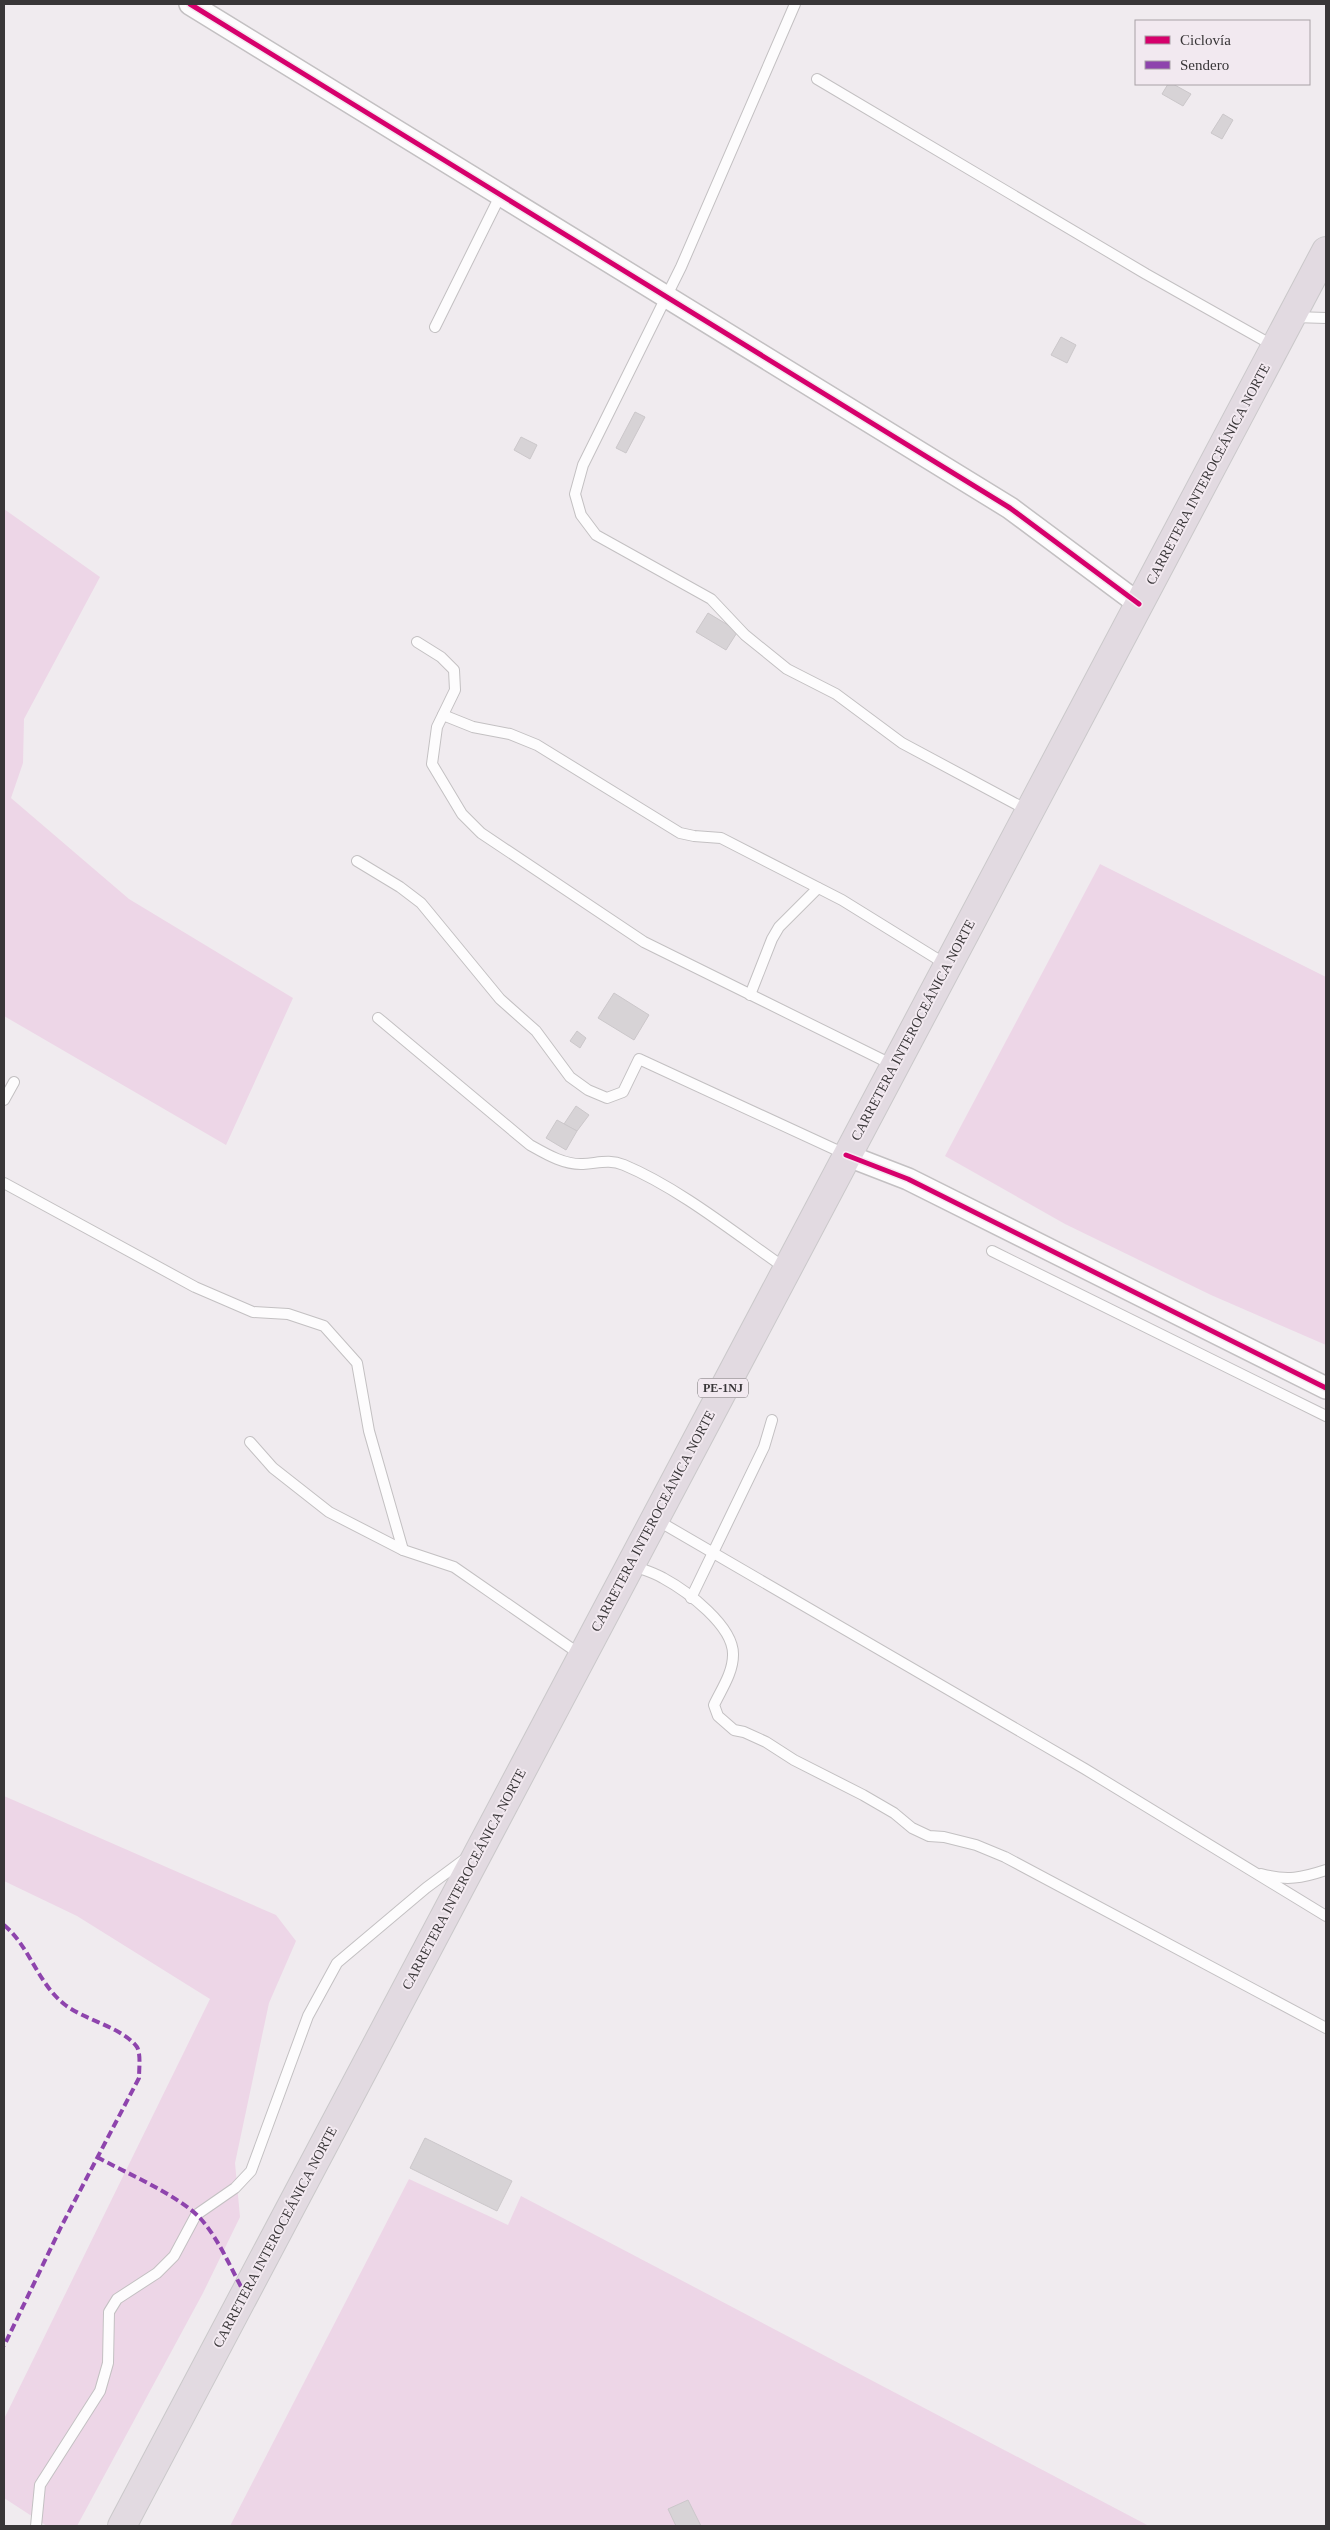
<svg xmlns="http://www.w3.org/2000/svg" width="1330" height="2530" viewBox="0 0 1330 2530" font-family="'Times New Roman',serif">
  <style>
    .green { fill: #edd6e7 }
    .building { fill: #d7d3d6; stroke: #cbc7ca }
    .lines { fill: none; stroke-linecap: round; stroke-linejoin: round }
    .lane-casing { stroke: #c3c0c2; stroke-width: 12 }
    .street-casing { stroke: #c3c0c2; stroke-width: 24 }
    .highway-casing { stroke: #cac8ca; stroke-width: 30 }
    .lane { stroke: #fdfcfd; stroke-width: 10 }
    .street { stroke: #fdfcfd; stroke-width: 21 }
    .highway { stroke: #e2dae1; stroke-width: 28 }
    .quiet { stroke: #8e44ad; stroke-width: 4; stroke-dasharray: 8 4; stroke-linecap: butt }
    .cycleway-casing { stroke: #f2e9f0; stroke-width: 8 }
    .cycleway { stroke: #d6006c; stroke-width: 5 }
    .labels { text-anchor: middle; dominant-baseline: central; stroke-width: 4; stroke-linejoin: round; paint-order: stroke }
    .shield { fill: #f2e9f0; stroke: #706c6f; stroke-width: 1 }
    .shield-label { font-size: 12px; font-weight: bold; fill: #393638 }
    .street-label { font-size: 14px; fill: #393638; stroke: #f2e9f0 }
  </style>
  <rect width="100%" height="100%" fill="#f0ebef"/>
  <g class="green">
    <path d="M 4,509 L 100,577 L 24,719 L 23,763 L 11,798 L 129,899 L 293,998 L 226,1145 L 4,1016 Z"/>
    <path d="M 1100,864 L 1326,977 L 1326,1345 L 1211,1295 L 1065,1224 L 945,1156 Z"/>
    <path d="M 4,1796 L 276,1915 L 296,1941 L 269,2003 L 235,2163 L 240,2217 L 203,2293 L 77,2526 L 47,2526 L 4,2498 L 4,2419 L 210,1999 L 77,1916 L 4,1881 Z"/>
    <path d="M 409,2179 L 508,2225 L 521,2196 L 1149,2526 L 230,2526 Z"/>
  </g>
  <g class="building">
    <path d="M 1168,84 L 1173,84 L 1191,94 L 1183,106 L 1162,94 Z"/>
    <path d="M 1223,114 L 1233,120 L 1222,139 L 1211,133 Z"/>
    <path d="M 1061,337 L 1076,345 L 1067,363 L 1051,355 Z"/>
    <path d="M 635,412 L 645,417 L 626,453 L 616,448 Z"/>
    <path d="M 521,437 L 537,445 L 530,459 L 514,450 Z"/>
    <path d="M 708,613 L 738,631 L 726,650 L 696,632 Z"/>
    <path d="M 614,993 L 649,1015 L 634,1040 L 598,1018 Z"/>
    <path d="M 577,1031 L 586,1038 L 580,1048 L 570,1041 Z"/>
    <path d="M 576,1106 L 589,1115 L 577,1131 L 564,1124 Z"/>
    <path d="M 557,1120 L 577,1131 L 566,1150 L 546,1138 Z"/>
    <path d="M 425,2138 L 512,2181 L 497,2211 L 410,2168 Z"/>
    <path d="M 688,2500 L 701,2526 L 676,2526 L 668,2509 Z"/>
  </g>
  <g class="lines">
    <defs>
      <g id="lane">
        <path d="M 795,4 L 681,267 L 583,465 L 575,494 L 581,515 L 596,535 L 711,599 L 745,635 L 787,669 L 836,694 L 902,743 L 1029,811"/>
        <path d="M 817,79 L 1146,274 L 1274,346"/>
        <path d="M 1294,317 L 1326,318"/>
        <path d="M 435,327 L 500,196"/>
        <path d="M 417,642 L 441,657 L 454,670 L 455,690 L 437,727 L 432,764 L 462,814 L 481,833 L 644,942 L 893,1065"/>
        <path d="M 443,715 L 473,727 L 510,734 L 537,745 L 680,833 L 694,836 L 721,838 L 842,900 L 947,965"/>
        <path d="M 357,861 L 400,887 L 421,903 L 500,999 L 536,1031 L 570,1077 L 588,1090 L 607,1098 L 623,1092 L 639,1059 L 845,1154"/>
        <path d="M 750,995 L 772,939 L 779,927 L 818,888"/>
        <path d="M 378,1018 L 530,1145 C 546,1154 564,1165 583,1164 C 599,1163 609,1159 624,1165 C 679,1188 736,1234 785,1268"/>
        <path d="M 4,1100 L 14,1082"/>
        <path d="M 4,1183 L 195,1287 L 253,1312 L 288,1314 L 324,1326 L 357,1363 L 369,1431 L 403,1550"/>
        <path d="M 992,1251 L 1326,1416"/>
        <path d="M 250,1442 L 273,1468 L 329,1512 L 403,1550 L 454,1567 L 581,1655"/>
        <path d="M 655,1519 L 1085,1769 L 1326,1916"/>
        <path d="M 631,1565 C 641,1569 653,1572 663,1578 C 687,1591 734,1626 733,1655 C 733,1673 721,1690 714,1705 L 718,1716 L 734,1730 L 744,1732 L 766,1742 L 794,1760 L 863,1795 L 894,1813 L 912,1828 L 929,1836 L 944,1837 L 976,1845 L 1005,1857 L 1326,2028"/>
        <path d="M 691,1598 L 764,1447 L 772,1420"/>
        <path d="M 1261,1874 C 1287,1881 1302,1878 1326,1870"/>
        <path d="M 36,2526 L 40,2485 L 100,2391 L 108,2363 L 109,2312 L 117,2299 L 157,2273 L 174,2256 L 196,2215 L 235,2188 L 251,2171 L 308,2016 L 337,1963 L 426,1888 L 465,1859"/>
      </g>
      <g id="street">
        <path d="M 190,4 L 1010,508 L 1139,604"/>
        <path d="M 846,1155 L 908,1179 L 1326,1388"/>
      </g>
      <path id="highway" d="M 122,2526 L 1326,251"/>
    </defs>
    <use href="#lane" class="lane-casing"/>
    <use href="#street" class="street-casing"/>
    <use href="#highway" class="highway-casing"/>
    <use href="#lane" class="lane"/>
    <use href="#street" class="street"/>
    <use href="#highway" class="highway"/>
    <g class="quiet">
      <path d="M 4,1925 C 30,1947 37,1982 64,2004 C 84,2020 122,2027 137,2047 C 141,2054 139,2069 139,2078 L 61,2227 L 4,2346"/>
      <path d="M 97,2157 C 126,2173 178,2195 200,2218 C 219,2239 231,2269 245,2294"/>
    </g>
    <defs>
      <g id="cycleway">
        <path d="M 190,4 L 1010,508 L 1139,604"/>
        <path d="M 846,1155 L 908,1179 L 1326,1388"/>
      </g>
    </defs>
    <use href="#cycleway" class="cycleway-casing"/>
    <use href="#cycleway" class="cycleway"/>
  </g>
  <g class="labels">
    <rect class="shield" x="698" y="1378.5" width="50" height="19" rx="4"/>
    <g class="shield-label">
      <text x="723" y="1388">PE-1NJ</text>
    </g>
    <g class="street-label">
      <text transform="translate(1208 474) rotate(-62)">CARRETERA INTEROCEÁNICA NORTE</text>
      <text transform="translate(913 1030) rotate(-62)">CARRETERA INTEROCEÁNICA NORTE</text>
      <text transform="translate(653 1521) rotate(-62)">CARRETERA INTEROCEÁNICA NORTE</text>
      <text transform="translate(464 1879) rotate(-62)">CARRETERA INTEROCEÁNICA NORTE</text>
      <text transform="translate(275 2237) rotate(-62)">CARRETERA INTEROCEÁNICA NORTE</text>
    </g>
  </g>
  <rect width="1330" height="2530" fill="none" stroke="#393638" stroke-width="10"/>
  <rect x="1135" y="20" width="175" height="65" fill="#f2e9f0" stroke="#a8a1a6"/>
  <rect x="1145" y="36" width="25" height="8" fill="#d6006c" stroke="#a8a1a6"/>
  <text x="1180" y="45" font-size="15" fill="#393638">Ciclovía</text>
  <rect x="1145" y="61" width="25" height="8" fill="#8e44ad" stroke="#a8a1a6"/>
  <text x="1180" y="70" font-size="15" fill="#393638">Sendero</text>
</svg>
